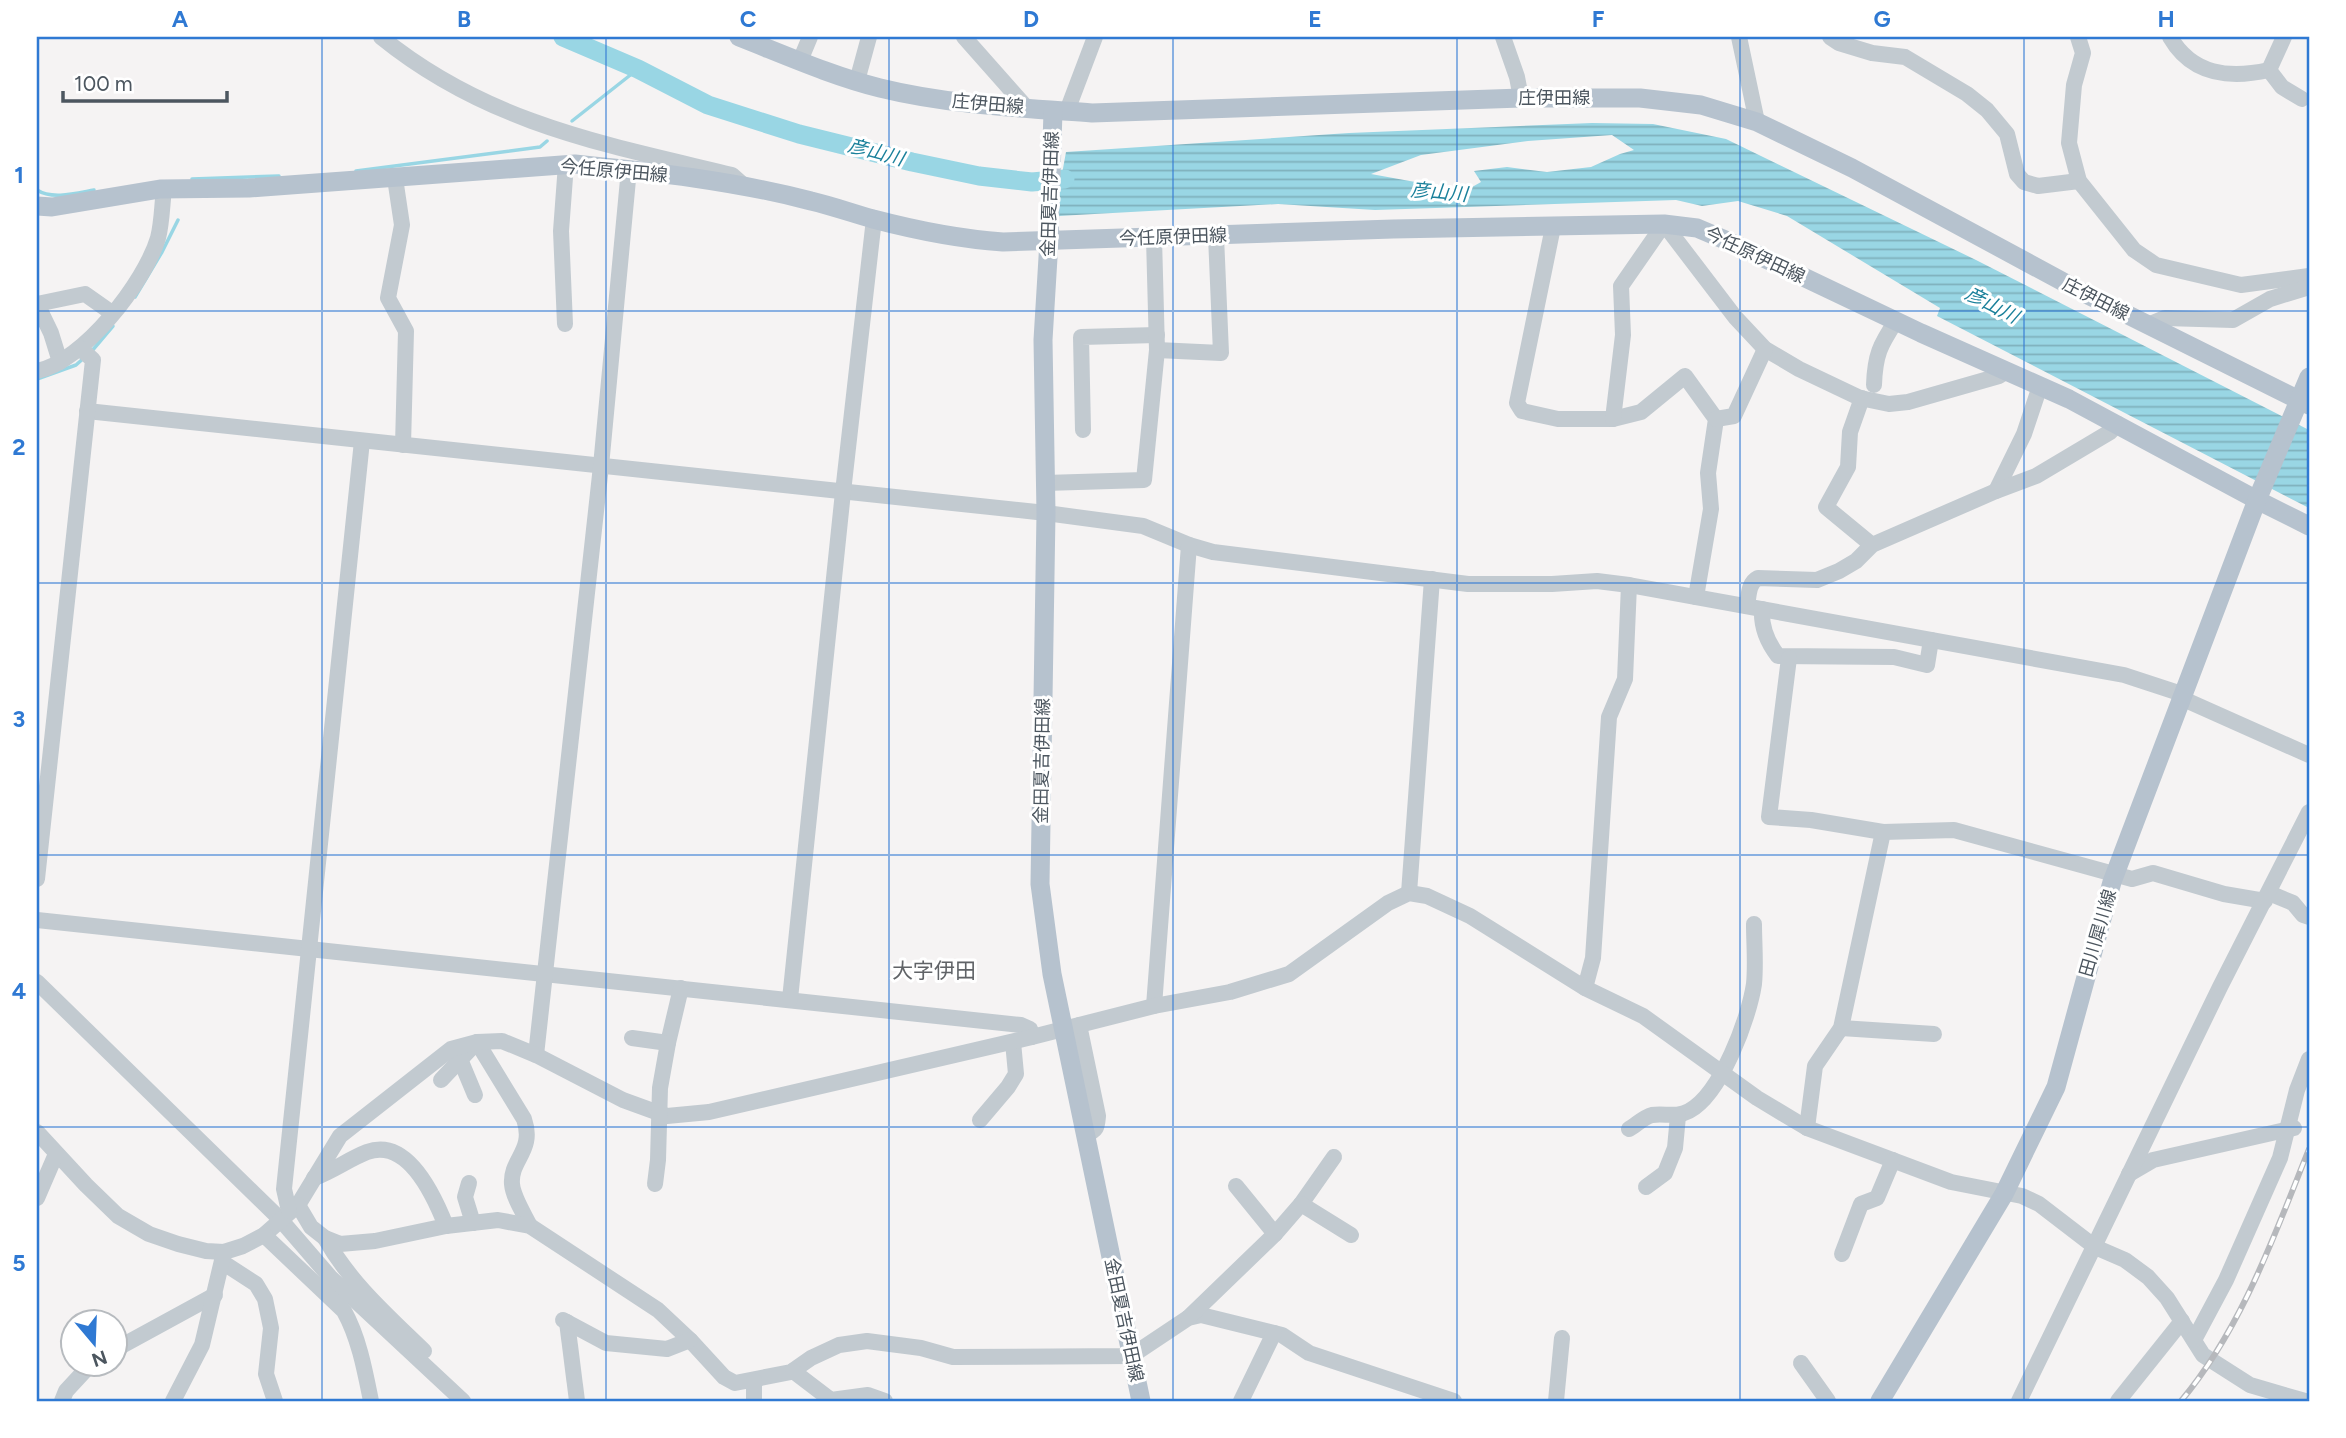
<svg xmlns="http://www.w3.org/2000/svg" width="2346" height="1438" viewBox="0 0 2346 1438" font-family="Figtree,'Noto Sans JP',sans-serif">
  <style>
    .water { fill: url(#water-rules); fill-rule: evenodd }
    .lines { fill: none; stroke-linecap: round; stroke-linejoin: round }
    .stream { stroke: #99d6e4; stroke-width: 3.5 }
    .river { stroke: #99d6e4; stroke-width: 19 }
    .minor { stroke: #c2cad0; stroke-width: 16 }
    .major { stroke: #b6c2ce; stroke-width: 19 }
    .rail-casing { stroke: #b6b8bc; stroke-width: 6 }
    .rail { stroke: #fff; stroke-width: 3.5; stroke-dasharray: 10; stroke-linecap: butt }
    .grid { fill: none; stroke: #2f79d3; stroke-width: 2; stroke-opacity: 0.55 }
    .labels { text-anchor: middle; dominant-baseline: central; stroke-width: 6; stroke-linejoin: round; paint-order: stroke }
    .street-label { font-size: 18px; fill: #4c565f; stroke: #fff }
    .water-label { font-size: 19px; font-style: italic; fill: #1b819b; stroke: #fff }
    .quarter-label { font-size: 21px; fill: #606367; stroke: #fff }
    .neatline { fill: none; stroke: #2f79d3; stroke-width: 2.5 }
    .grid-label { font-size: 23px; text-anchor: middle; font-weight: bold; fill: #2f79d3 }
  </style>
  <defs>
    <pattern id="water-rules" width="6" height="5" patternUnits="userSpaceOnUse" patternTransform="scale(1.75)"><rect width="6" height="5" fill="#99d6e4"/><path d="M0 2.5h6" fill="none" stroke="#7fb0bc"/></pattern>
  </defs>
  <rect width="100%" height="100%" fill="#f5f3f3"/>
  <path class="water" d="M 1592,123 L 1653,124 L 1726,139 L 1976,260 L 2309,430 L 2309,508 L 1937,316 L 1940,308 L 1787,216 L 1738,201 L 1702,206 L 1676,200 L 1375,210 L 1278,204 L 1058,216 L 1060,185 L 1066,152 L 1349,133 ZM 1612,135 L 1634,150 L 1620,154 L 1591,167 L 1547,172 L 1507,167 L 1474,171 L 1481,182 L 1465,191 L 1371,174 L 1421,155 L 1528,141 Z"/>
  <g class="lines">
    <g class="stream">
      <path d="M 572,121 L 638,69"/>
      <path d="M 356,171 L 540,147 L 547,141"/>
      <path d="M 192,179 L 279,176"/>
      <path d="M 37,190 C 52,200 77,193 94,190"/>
      <path d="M 135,297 L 162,252 L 178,220"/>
      <path d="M 91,352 L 113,326"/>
      <path d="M 37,379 L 76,365 L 85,357"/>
    </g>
    <path class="river" d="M 563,37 L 638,69 L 708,105 L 799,134 L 912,162 L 979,176 L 1032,182 L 1065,179"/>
    <g class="minor">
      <path d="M 381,37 C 487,123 603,144 732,175 L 741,183"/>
      <path d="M 964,37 L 1026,107"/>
      <path d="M 1503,37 L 1517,77 L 1521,98"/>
      <path d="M 1739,37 L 1757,122"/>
      <path d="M 1830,37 L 1839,43 L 1872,53 L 1905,57 L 1967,94 L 1987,110 L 2007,134 L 2017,174 L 2024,182 L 2038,186 L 2079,181"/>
      <path d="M 2078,37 L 2083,53 L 2074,85 L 2069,143 L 2079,181 L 2134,250 L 2156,265 L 2241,285 L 2309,276"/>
      <path d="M 2170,37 C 2192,75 2229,79 2269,70"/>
      <path d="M 800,61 L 810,37"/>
      <path d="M 2269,70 L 2282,87 L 2302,99"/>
      <path d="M 2269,70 L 2284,37"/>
      <path d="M 857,81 L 869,37"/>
      <path d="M 1067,111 L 1095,37"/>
      <path d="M 395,178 L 402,225 L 388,298 L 406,331 L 403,445"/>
      <path d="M 1553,227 L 1517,403 L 1522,411 L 1558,419 L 1613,419 L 1641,412 L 1685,376 L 1716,419 L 1708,473 L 1711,509 L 1696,597"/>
      <path d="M 565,324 L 561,231 L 566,164"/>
      <path d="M 2148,325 L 2165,318 L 2233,320 L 2270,299 L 2309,287"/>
      <path d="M 1157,350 L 1221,353 L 1216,236"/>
      <path d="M 60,362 L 51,333 L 37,304 L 85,294 L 112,313"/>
      <path d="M 37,371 C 83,362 145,282 158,238 C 162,223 162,205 164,189"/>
      <path d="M 1874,385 C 1875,355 1880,345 1896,321"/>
      <path d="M 1862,398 L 1850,432 L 1848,467 L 1826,507 L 1872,545"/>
      <path d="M 87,411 L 1046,513 L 1143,526 L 1189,545 L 1213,552 L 1468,584 L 1552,584 L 1597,581 L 1629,585 L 2124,675 L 2182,694"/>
      <path d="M 1613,419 L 1623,335 L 1621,286 L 1664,224 L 1735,317 L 1765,349 L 1799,369 L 1860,398 L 1889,404 L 1908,402 L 1999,376 L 2007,371"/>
      <path d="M 1716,419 L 1734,416 L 1765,349"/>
      <path d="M 1083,430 L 1081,337 L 1157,335"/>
      <path d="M 1045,483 L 1144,480 L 1157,350 L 1154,238"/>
      <path d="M 1996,491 L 2024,434 L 2040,386"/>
      <path d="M 1747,606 C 1749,596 1748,583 1758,578 L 1817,580 L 1839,571 L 1856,561 L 1872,545 L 1996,491 L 2036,476 L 2110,432 L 2118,424"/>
      <path d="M 1762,609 C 1761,626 1767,642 1778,656 L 1894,657 L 1927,665 L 1931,640"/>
      <path d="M 1789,658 L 1769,817 L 1811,820 L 1883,832 L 1954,830 L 2132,879 L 2153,873 L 2224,894 L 2265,901"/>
      <path d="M 2181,698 L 2309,755"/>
      <path d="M 37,879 L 93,360 L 80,348"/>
      <path d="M 1409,893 L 1432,579"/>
      <path d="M 2269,893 L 2293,903 L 2303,915 L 2309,917"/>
      <path d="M 37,920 L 1021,1025 L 1030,1029 L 1032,1037"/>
      <path d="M 37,982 L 280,1219 L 330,1277 L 463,1401"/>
      <path d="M 1585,988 L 1593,958 L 1609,717 L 1625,679 L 1629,585"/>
      <path d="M 790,999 L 843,492 L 874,219"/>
      <path d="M 1154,1006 L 1189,545"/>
      <path d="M 1079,1025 L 1098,1116 C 1097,1127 1097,1131 1086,1134"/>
      <path d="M 1841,1028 L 1934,1034"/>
      <path d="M 632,1038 L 668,1043 L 681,988"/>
      <path d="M 477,1042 L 524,1119 C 535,1151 510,1159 512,1184 C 513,1197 524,1214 530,1226"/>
      <path d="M 536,1055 L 601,466 L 629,169"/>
      <path d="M 460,1059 L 475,1095"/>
      <path d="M 441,1080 L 475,1044"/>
      <path d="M 980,1120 L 1008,1087 L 1016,1074 L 1013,1042"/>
      <path d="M 1807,1128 L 1815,1066 L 1841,1028 L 1883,832"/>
      <path d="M 1629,1129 C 1636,1125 1644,1117 1652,1115 C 1665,1113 1676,1118 1689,1111 C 1721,1094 1749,1018 1754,984 C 1756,964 1754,943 1754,924"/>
      <path d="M 37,1132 L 86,1185 L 118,1216 L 149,1234 L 178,1244 L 206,1251 L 224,1252 L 243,1246 L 264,1235 L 298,1205 L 340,1136 L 451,1049 L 477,1042 L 502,1041 L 536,1055 L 623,1100 L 667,1116 L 709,1112 L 1032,1037 L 1154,1006 L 1230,992 L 1289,974 L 1388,903 L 1409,893 L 1427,896 L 1470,916 L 1585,988 L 1643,1016 L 1757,1098 L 1807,1128 L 1951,1182 L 2022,1196 L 2039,1204 L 2095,1247 L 2125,1260 L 2148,1277 L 2167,1298 L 2203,1355 L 2250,1385 L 2305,1401"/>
      <path d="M 2129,1174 L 2153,1160 L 2294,1128"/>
      <path d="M 314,1178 C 333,1171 349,1159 367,1152 C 408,1137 435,1198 446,1226"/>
      <path d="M 469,1183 L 465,1197 L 473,1223"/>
      <path d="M 655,1184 L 658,1160 L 660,1088 L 668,1043"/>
      <path d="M 1236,1186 L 1275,1234"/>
      <path d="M 1646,1187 L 1665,1173 L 1675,1148 L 1678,1116"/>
      <path d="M 37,1198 L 56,1154"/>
      <path d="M 1301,1204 L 1334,1157"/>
      <path d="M 298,1205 L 311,1227 L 325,1238 L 340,1244 L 375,1241 L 446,1226 L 498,1220 L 530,1226 L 658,1310 L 690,1340 L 724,1377 L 735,1383 L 791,1372 L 811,1358 L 839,1345 L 867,1341 L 921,1348 L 953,1357 L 1131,1356 L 1188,1318 L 1201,1315 L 1282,1335 L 1309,1353 L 1454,1401"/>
      <path d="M 289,1211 L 284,1189 L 362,441"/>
      <path d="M 264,1235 L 344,1311 C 359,1338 365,1371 371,1401"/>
      <path d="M 325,1238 C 350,1283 388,1316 424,1351"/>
      <path d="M 1842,1254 L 1861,1204 L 1877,1198 L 1893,1160"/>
      <path d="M 222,1262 L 256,1284 L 265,1299 L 271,1328 L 266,1374 L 275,1401"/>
      <path d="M 1188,1318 L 1275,1234 L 1301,1204 L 1351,1235"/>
      <path d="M 563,1320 L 606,1343 L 667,1349 L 690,1340"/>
      <path d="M 567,1322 L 577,1401"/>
      <path d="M 2194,1340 L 2226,1280 L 2280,1158 L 2297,1090 L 2309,1059"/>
      <path d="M 116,1349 L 215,1295"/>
      <path d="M 1801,1363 L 1828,1401"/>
      <path d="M 793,1371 L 831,1400 L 868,1395 L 885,1401"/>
      <path d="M 754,1381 L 754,1401"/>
      <path d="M 62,1401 L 66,1391 L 91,1364"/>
      <path d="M 173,1401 L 202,1345 L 224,1252"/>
      <path d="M 1241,1401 L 1274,1333"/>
      <path d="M 1556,1401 L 1562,1338"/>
      <path d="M 2019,1401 L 2220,987 L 2309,812"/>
      <path d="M 2118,1401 L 2182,1321"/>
    </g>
    <g class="major">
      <path d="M 739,37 C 785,55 832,76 880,88 C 949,105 1022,108 1092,113 L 1521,98 L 1640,98 L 1701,105 L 1757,122 L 1852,168 L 2082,292 L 2309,405"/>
      <path d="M 1053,111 L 1049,241 L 1043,340 L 1046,513 L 1040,884 L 1052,974 L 1141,1401"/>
      <path d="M 37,206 L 52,207 L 160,189 L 249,188 L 575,164 C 654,172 735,181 811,201 C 832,206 852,213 873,219 C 915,230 960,239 1003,242 L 1393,229 L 1664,224 L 1697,228 L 1730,242 L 1921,333 L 2069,399 L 2257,500 L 2309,526"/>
      <path d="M 1880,1401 L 2004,1194 L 2056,1087 L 2112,882 L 2257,500 L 2309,377"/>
    </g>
    <defs>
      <path id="rail" d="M 2181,1401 C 2242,1328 2274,1236 2309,1149"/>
    </defs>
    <use href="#rail" class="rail-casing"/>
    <use href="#rail" class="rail"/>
  </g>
  <path class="grid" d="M 322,37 L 322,1401M 606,37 L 606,1401M 889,37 L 889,1401M 1173,37 L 1173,1401M 1457,37 L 1457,1401M 1740,37 L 1740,1401M 2024,37 L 2024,1401M 37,311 L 2309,311M 37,583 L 2309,583M 37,855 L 2309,855M 37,1127 L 2309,1127"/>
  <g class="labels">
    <g class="street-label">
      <text x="1554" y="98">庄伊田線</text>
      <text transform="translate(988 104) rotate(5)">庄伊田線</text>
      <text transform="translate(614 171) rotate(5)">今任原伊田線</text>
      <text transform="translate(1050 194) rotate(-88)">金田夏吉伊田線</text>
      <text transform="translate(1173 237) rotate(-2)">今任原伊田線</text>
      <text transform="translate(1755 255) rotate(25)">今任原伊田線</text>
      <text transform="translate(2096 299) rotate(27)">庄伊田線</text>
      <text transform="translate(1042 761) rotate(-89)">金田夏吉伊田線</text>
      <text transform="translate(2098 933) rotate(-74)">田川犀川線</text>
      <text transform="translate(1124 1320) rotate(78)">金田夏吉伊田線</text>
    </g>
    <g class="water-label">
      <text transform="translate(876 152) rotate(15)">彦山川</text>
      <text transform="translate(1439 192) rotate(5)">彦山川</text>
      <text transform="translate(1992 305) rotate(27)">彦山川</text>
    </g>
    <g class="quarter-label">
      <text x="934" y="970">大字伊田</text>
    </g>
  </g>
  <rect width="2346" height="1438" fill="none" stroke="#ffffff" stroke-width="77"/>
  <g transform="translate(94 1343) rotate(161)"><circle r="33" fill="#ffffff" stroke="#b7bbbf" stroke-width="2"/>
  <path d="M0-5L12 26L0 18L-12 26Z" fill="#2f79d3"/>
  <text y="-10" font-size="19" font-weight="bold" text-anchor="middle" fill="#4c565f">N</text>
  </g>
  <path d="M63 91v10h164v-10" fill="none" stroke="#4c565f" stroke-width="3.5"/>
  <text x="74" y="91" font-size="21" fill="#4c565f" stroke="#ffffff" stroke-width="5" paint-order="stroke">100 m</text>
  <rect x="38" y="38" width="2270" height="1362" class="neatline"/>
  <g class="grid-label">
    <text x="180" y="27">A</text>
    <text x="464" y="27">B</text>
    <text x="748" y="27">C</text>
    <text x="1031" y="27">D</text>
    <text x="1315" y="27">E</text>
    <text x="1598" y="27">F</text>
    <text x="1882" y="27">G</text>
    <text x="2166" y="27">H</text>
    <text x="19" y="183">1</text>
    <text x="19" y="455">2</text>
    <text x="19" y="727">3</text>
    <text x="19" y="999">4</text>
    <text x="19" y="1271">5</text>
  </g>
</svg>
